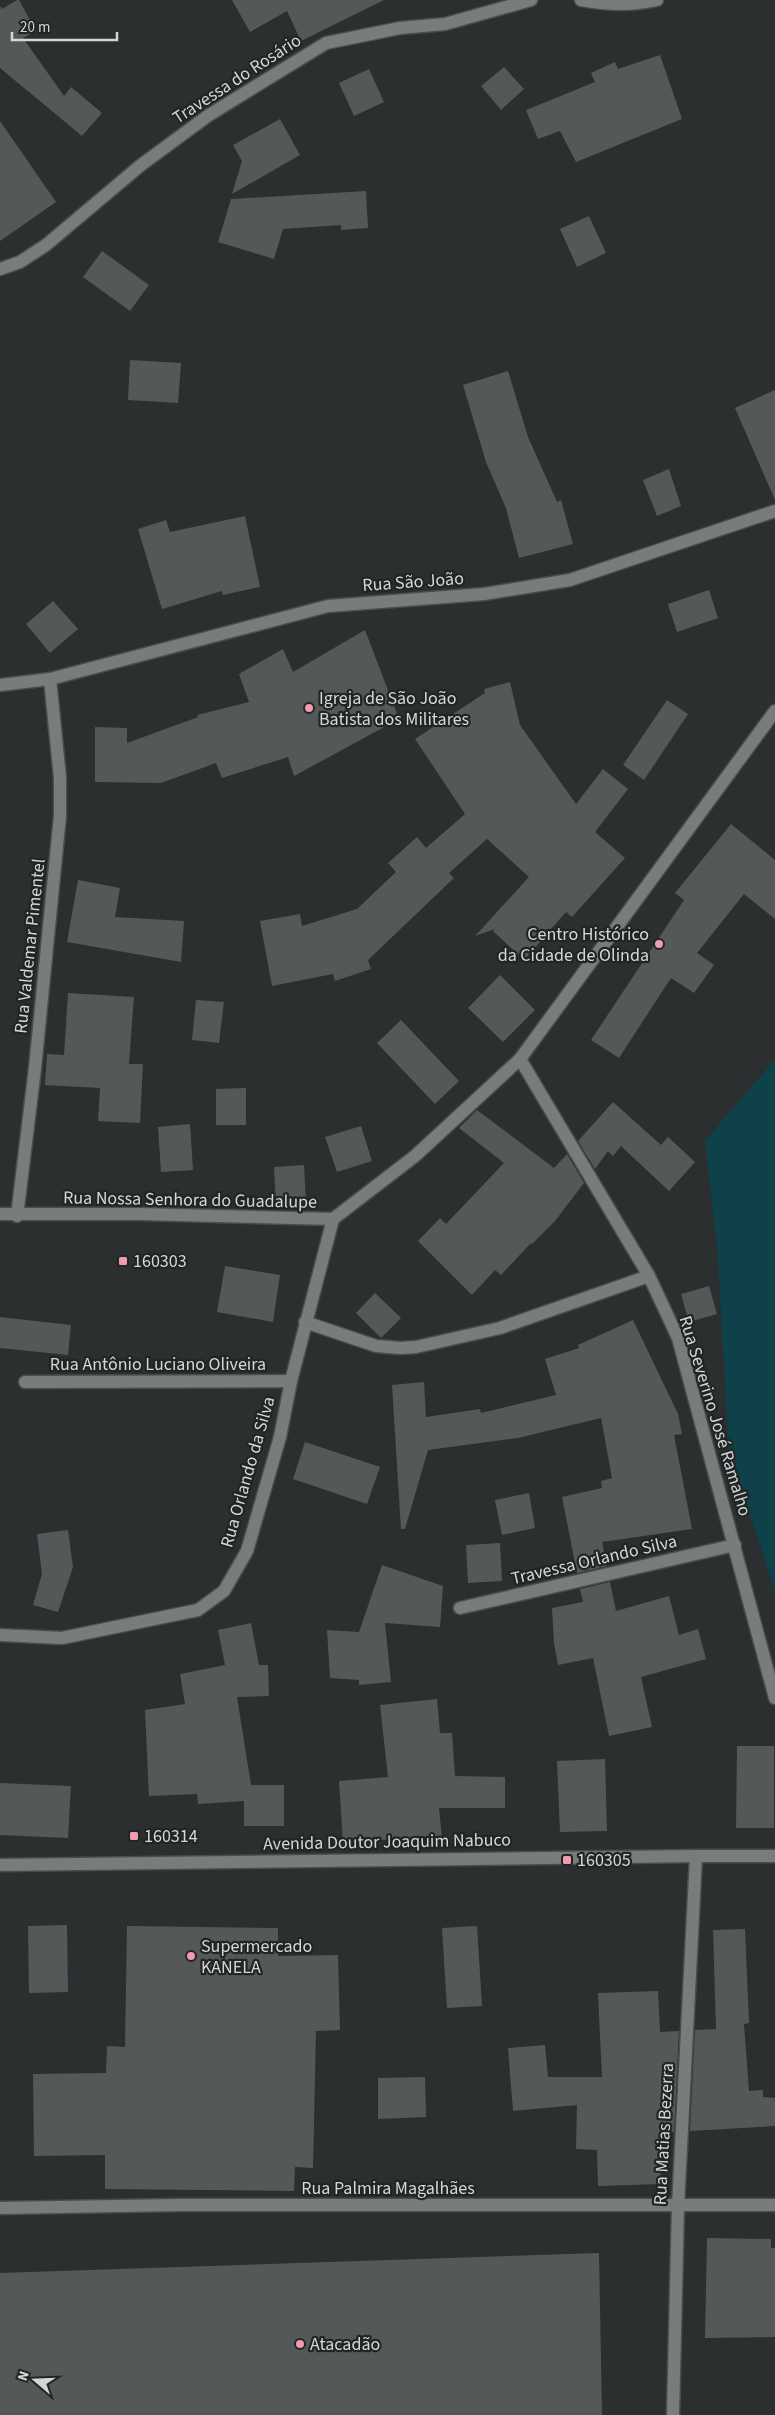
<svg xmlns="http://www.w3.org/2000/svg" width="775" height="2415" viewBox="0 0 775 2415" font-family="'Source Sans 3',sans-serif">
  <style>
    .green { fill: #0f414b }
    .building { fill: #545859 }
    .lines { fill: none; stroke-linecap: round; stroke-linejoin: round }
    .minor-casing { stroke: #4a4d4d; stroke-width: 15 }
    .tertiary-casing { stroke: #4a4d4d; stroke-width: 15 }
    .secondary-casing { stroke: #4a4d4d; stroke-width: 15 }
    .minor { stroke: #787c7d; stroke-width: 12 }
    .tertiary { stroke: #787c7d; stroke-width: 12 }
    .secondary { stroke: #787c7d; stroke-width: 12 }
    .poi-dot { fill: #f29aae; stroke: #222526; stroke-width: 2 }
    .labels { text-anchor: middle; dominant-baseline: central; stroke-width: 4.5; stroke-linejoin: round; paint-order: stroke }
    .street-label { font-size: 18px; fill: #d5d7d7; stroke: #222526 }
    .poi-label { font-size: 18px; fill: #d5d7d7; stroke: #222526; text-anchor: start }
  </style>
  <rect width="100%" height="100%" fill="#2b2f30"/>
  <path class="green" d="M 775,1059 L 775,1592 L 729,1450 L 717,1245 L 705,1141 Z"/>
  <g class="building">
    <path d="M 17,0 L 19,0 L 36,31 L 23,38 L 64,96 L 71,87 L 102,113 L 82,136 L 0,68 L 0,6 L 2,9 Z"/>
    <path d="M 232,0 L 384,0 L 301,41 L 287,11 L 250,32 Z"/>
    <path d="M 660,55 L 682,119 L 576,162 L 560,131 L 538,139 L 526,110 L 595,82 L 591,73 L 615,62 L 618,69 Z"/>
    <path d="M 504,67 L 524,89 L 501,110 L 481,86 Z"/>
    <path d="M 369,69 L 384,102 L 354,116 L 339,83 Z"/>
    <path d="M 280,119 L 300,155 L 232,194 L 242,161 L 233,145 Z"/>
    <path d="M 0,121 L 56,202 L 0,241 Z"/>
    <path d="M 366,191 L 368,228 L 341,230 L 341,225 L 283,229 L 274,259 L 218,242 L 231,199 Z"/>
    <path d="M 589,216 L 606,253 L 577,267 L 560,229 Z"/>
    <path d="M 102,251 L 149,285 L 130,311 L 83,277 Z"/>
    <path d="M 130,360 L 181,363 L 178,403 L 128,400 Z"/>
    <path d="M 508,371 L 528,437 L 557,502 L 561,500 L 573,544 L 519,558 L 506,508 L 486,462 L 463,385 Z"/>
    <path d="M 775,390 L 775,500 L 735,408 Z"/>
    <path d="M 669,469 L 681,506 L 657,516 L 643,480 Z"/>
    <path d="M 245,516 L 260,587 L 223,595 L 222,591 L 162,609 L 138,529 L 166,520 L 170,532 Z"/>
    <path d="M 709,590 L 718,618 L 677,632 L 668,604 Z"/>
    <path d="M 53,601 L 78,629 L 50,653 L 26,624 Z"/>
    <path d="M 365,630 L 399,719 L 294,776 L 288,757 L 222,778 L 216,763 L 161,783 L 95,782 L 95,727 L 127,728 L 127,743 L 198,717 L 197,715 L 249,702 L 239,674 L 283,649 L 293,672 Z"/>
    <path d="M 510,682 L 520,725 L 576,804 L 603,769 L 628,789 L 595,832 L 625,858 L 572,917 L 566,912 L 524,960 L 493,931 L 495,929 L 475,936 L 529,877 L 487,839 L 449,873 L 454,878 L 368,960 L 371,969 L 335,981 L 333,974 L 272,986 L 260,921 L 300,914 L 302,926 L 357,909 L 396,872 L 388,863 L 417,837 L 426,848 L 465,814 L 415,739 L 485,693 L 484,689 Z"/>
    <path d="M 667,700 L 688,714 L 644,780 L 623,765 Z"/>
    <path d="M 731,824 L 775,860 L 775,919 L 744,894 L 697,953 L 714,965 L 694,993 L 671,978 L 619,1058 L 591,1040 L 684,900 L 675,893 Z"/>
    <path d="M 78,880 L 120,888 L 115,917 L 184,921 L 181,962 L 67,942 Z"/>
    <path d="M 500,975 L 535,1010 L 503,1042 L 468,1008 Z"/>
    <path d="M 68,993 L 134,997 L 129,1064 L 143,1064 L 140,1123 L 98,1121 L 100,1088 L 45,1085 L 47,1054 L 64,1055 Z"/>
    <path d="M 196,1000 L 224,1002 L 219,1043 L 192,1040 Z"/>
    <path d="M 401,1020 L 459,1081 L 435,1104 L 377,1043 Z"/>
    <path d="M 246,1088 L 246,1125 L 216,1125 L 216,1089 Z"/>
    <path d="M 613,1102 L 661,1145 L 668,1137 L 695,1162 L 669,1191 L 621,1146 L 613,1156 L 608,1151 L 595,1169 L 578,1141 Z"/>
    <path d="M 477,1110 L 554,1168 L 567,1154 L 584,1183 L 555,1221 L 532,1244 L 531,1243 L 501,1275 L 495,1270 L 472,1295 L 418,1241 L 440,1218 L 446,1224 L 504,1163 L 459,1128 Z"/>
    <path d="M 190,1124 L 193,1170 L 161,1172 L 158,1127 Z"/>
    <path d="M 361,1126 L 372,1161 L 337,1172 L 325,1137 Z"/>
    <path d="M 304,1165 L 306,1203 L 276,1205 L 274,1167 Z"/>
    <path d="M 225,1266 L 280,1275 L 273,1322 L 217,1312 Z"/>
    <path d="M 709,1286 L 717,1314 L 689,1322 L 681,1294 Z"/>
    <path d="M 375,1293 L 401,1318 L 381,1338 L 356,1313 Z"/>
    <path d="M 0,1317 L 71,1325 L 68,1355 L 0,1348 Z"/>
    <path d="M 633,1320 L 678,1414 L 682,1434 L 674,1435 L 692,1529 L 602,1542 L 607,1566 L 577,1573 L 562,1497 L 602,1488 L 601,1481 L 612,1478 L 601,1418 L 518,1438 L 428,1450 L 405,1529 L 401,1529 L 392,1385 L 424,1382 L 426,1417 L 480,1409 L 481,1413 L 556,1395 L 545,1359 L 579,1348 L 578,1345 Z"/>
    <path d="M 305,1442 L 380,1467 L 367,1504 L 293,1479 Z"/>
    <path d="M 529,1493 L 535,1528 L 502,1535 L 495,1500 Z"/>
    <path d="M 68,1530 L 73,1567 L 58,1612 L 33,1605 L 42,1574 L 37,1534 Z"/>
    <path d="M 500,1543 L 502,1581 L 468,1583 L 466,1545 Z"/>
    <path d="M 382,1565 L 443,1586 L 440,1627 L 385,1623 L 391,1682 L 359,1685 L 359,1680 L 330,1678 L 327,1630 L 359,1632 Z"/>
    <path d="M 610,1582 L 616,1611 L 669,1596 L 679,1635 L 698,1629 L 706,1659 L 641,1677 L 652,1727 L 609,1736 L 593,1658 L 558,1665 L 554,1643 L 552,1608 L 583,1602 L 580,1589 Z"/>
    <path d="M 251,1623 L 259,1665 L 268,1665 L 269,1696 L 237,1697 L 251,1785 L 284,1785 L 284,1826 L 244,1826 L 244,1801 L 198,1804 L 197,1794 L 149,1796 L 145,1710 L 185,1704 L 180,1674 L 225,1665 L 218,1630 Z"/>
    <path d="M 437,1699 L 440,1733 L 452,1733 L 455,1776 L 505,1777 L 505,1808 L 439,1808 L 442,1839 L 408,1844 L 407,1838 L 343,1843 L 339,1781 L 388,1777 L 380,1705 Z"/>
    <path d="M 737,1746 L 774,1746 L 774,1828 L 736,1828 Z"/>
    <path d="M 605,1759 L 607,1831 L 560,1832 L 557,1761 Z"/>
    <path d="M 0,1783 L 71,1786 L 68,1838 L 0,1835 Z"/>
    <path d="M 67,1925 L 68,1992 L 29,1993 L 28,1926 Z"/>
    <path d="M 127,1926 L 278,1928 L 278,1956 L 338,1955 L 340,2030 L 316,2031 L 313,2168 L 295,2167 L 294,2191 L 105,2189 L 105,2155 L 34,2156 L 33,2074 L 106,2073 L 107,2046 L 125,2047 Z"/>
    <path d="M 477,1926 L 482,2006 L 447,2008 L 442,1928 Z"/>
    <path d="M 745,1929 L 749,2023 L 744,2024 L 749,2091 L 763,2090 L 763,2097 L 775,2098 L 775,2126 L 690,2131 L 695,2030 L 716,2029 L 713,1930 Z"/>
    <path d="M 658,1991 L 660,2032 L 679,2031 L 674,2132 L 664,2132 L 664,2150 L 660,2150 L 661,2184 L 598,2186 L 597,2150 L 576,2149 L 577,2105 L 513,2111 L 508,2048 L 545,2045 L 548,2077 L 602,2077 L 598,1993 Z"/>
    <path d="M 425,2077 L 426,2117 L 378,2119 L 378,2078 Z"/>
    <path d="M 707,2238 L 771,2239 L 771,2248 L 775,2248 L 775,2337 L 705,2338 Z"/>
    <path d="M 599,2253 L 602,2415 L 0,2415 L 0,2273 Z"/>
  </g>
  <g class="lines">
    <defs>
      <g id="minor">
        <path d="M 581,0 C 607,5 631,6 657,0"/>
        <path d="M 0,269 L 20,262 L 46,245 L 141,165 L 209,115 L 326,43 L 400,28 L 445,24 L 531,0"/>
        <path d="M 520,1059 L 649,1276 L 678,1338 L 775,1698"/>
        <path d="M 17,1216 L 35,1068 L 60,816 L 60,778 L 50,679"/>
        <path d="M 305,1322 L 376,1346 L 401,1348 L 416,1347 L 500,1328 L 649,1276"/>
        <path d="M 25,1382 L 291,1381"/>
        <path d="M 460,1608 L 735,1545"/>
        <path d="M 0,2208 L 177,2205 L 775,2205"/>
        <path d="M 673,2415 L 678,2206 L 696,1856"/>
      </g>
      <g id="tertiary">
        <path d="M 0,685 L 50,679 L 328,606 L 484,594 L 570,580 L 775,511"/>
        <path d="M 0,1214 L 140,1214 L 333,1219 L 415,1156 L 520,1059 L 775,711"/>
        <path d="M 0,1635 L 62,1638 L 198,1610 L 224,1591 L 247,1551 L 280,1437 L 291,1381 L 333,1219"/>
      </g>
      <path id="secondary" d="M 0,1865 L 696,1856 L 775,1856"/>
    </defs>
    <use href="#minor" class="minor-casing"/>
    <use href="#tertiary" class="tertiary-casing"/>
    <use href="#secondary" class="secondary-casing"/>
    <use href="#minor" class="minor"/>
    <use href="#tertiary" class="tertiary"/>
    <use href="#secondary" class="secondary"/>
  </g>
  <g class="poi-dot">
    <circle cx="309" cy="708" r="5"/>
    <circle cx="659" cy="944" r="5"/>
    <rect x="118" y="1256" width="10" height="10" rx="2.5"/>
    <rect x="129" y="1831" width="10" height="10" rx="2.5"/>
    <rect x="562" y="1855" width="10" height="10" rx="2.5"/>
    <circle cx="191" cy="1956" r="5"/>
    <circle cx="300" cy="2344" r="5"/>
  </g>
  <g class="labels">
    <g class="street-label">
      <text transform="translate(237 79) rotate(-33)">Travessa do Rosário</text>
      <text transform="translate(413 582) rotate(-4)">Rua São João</text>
      <text transform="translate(30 946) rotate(-84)">Rua Valdemar Pimentel</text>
      <text transform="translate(190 1200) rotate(1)">Rua Nossa Senhora do Guadalupe</text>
      <text x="158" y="1364">Rua Antônio Luciano Oliveira</text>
      <text transform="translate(715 1416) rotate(73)">Rua Severino José Ramalho</text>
      <text transform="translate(248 1472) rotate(-74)">Rua Orlando da Silva</text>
      <text transform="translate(594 1560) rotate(-13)">Travessa Orlando Silva</text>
      <text transform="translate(387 1842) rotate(-1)">Avenida Doutor Joaquim Nabuco</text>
      <text transform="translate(664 2134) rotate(-87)">Rua Matias Bezerra</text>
      <text x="388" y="2188">Rua Palmira Magalhães</text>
    </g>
    <g class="poi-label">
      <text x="319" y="698">Igreja de São João<tspan x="319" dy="21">Batista dos Militares</tspan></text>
      <text x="649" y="934" text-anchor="end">Centro Histórico<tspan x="649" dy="21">da Cidade de Olinda</tspan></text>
      <text x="133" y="1261">160303</text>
      <text x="144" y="1836">160314</text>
      <text x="577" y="1860">160305</text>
      <text x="201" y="1946">Supermercado<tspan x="201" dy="21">KANELA</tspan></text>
      <text x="310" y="2344">Atacadão</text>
    </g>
  </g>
  <g transform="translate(35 2380) rotate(289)" stroke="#222526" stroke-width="4" paint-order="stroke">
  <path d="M0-4L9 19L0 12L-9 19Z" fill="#d5d7d7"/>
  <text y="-8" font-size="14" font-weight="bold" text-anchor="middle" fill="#d5d7d7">N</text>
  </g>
  <path d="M12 32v8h105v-8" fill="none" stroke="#d5d7d7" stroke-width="2.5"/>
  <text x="20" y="32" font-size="15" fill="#d5d7d7" stroke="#222526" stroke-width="4" paint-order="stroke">20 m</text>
</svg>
